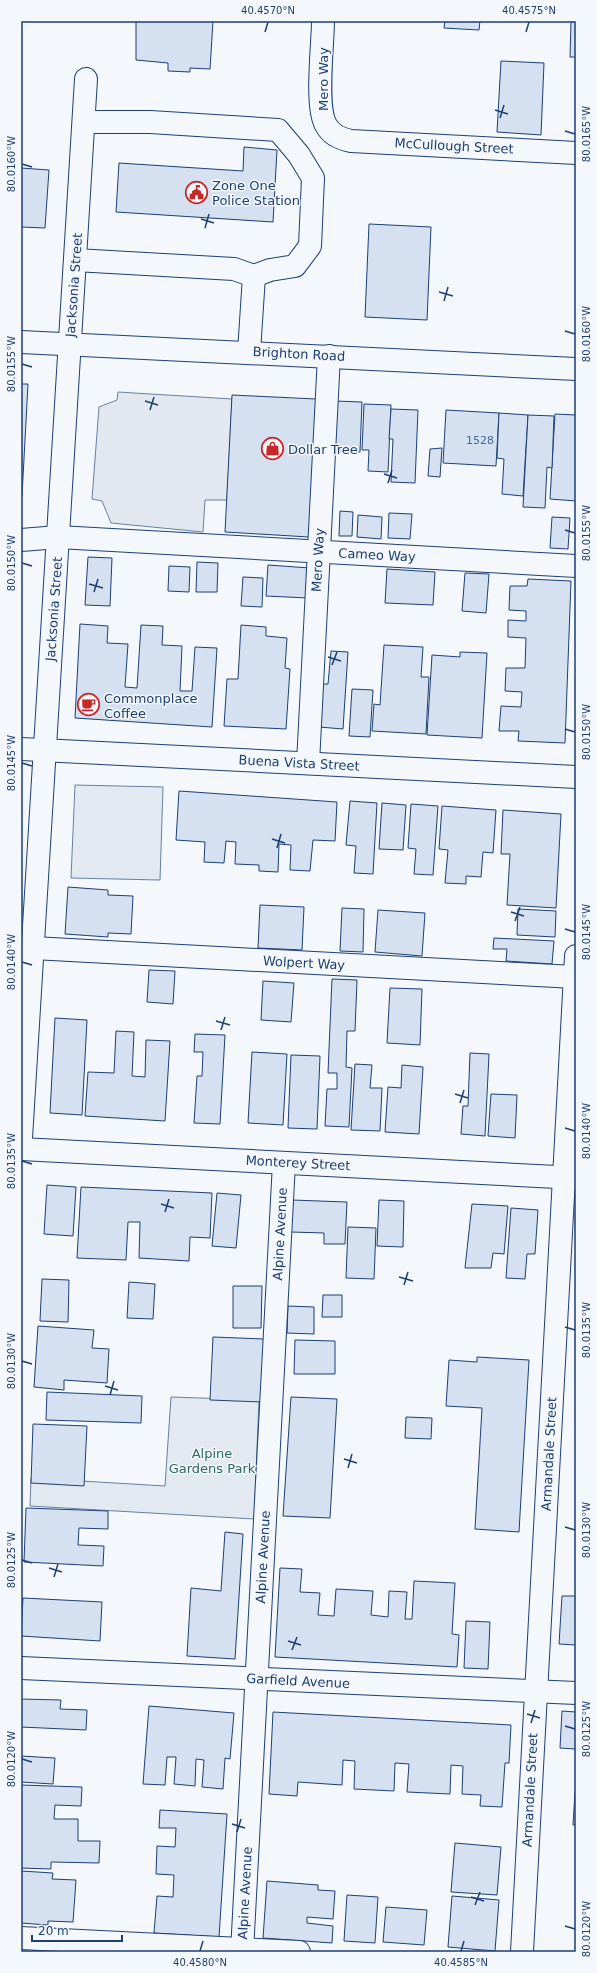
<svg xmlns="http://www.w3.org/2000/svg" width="597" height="1973" viewBox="0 0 597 1973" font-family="'DejaVu Sans',sans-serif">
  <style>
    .green { fill: #e3e9f0; stroke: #687fa3 }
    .parking { fill: #e3e8f0; stroke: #687fa3 }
    .building { fill: #d5e0f0; stroke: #1d3f73 }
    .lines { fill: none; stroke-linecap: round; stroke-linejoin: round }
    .minor-casing { stroke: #1d3f73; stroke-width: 24 }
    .minor { stroke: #f4f7fb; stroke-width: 22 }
    .ticks { fill: none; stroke: #1d3f73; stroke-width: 1.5 }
    .labels { text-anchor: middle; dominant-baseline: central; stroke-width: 3; stroke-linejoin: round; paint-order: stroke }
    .number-label { font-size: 11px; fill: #4b6792 }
    .street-label { font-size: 13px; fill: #1d3f73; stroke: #f4f7fb }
    .poi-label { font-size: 13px; fill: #1d3f73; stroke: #f4f7fb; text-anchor: start }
    .park-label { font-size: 13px; fill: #2c6c60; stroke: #f4f7fb }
    .neatline { fill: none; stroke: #1d3f73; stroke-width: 1.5 }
    .ticks-label { font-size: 10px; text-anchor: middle; fill: #1d3f73 }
  </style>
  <rect width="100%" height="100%" fill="#f4f7fb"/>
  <g class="green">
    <path d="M 75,785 L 163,787 L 160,880 L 71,878 Z"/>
    <path d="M 171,1397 L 259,1400 L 254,1519 L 30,1506 L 31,1478 L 165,1486 Z"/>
  </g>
  <path class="parking" d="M 118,392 L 232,399 L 227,500 L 205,500 L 203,532 L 111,523 L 102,501 L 92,499 L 99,407 L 117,400 Z"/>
  <g class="building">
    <path d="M 136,21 L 213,21 L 210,69 L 190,68 L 190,72 L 168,71 L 168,63 L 136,60 Z"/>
    <path d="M 445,21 L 480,21 L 479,30 L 444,28 Z"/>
    <path d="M 571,21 L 576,21 L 576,57 L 570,57 Z"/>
    <path d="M 501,61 L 544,63 L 541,135 L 497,132 Z"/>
    <path d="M 244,147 L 277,150 L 273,222 L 116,212 L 119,163 L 243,171 Z"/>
    <path d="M 21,168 L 49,170 L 45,228 L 21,227 Z"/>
    <path d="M 369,224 L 431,227 L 427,320 L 365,317 Z"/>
    <path d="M 21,384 L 28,384 L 22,496 L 21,496 Z"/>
    <path d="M 232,395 L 316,399 L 309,537 L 225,532 Z"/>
    <path d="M 335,401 L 362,402 L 360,452 L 333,451 Z"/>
    <path d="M 364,404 L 391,405 L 388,472 L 368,471 L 369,450 L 362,450 Z"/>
    <path d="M 391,409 L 418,410 L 415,483 L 391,482 L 393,439 L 389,439 Z"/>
    <path d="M 446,410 L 499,413 L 496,466 L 443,463 Z"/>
    <path d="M 499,413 L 528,415 L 523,496 L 502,494 L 504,459 L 497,458 Z"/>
    <path d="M 555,414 L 576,415 L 576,501 L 550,499 Z"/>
    <path d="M 528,415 L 554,416 L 552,468 L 547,467 L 545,508 L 523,507 Z"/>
    <path d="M 442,448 L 440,477 L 428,476 L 430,449 Z"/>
    <path d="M 340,511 L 353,512 L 352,536 L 339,536 Z"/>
    <path d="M 389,513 L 412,514 L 410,539 L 388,538 Z"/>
    <path d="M 358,515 L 382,517 L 381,539 L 357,537 Z"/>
    <path d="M 552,517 L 570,518 L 568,549 L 550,548 Z"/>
    <path d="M 88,557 L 112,558 L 110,606 L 85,605 Z"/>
    <path d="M 197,562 L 218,563 L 217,592 L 196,592 Z"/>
    <path d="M 268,565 L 310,568 L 308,598 L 266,596 Z"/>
    <path d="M 169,566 L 190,567 L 189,592 L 168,591 Z"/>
    <path d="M 387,569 L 435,572 L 433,605 L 385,603 Z"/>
    <path d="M 465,573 L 489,574 L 486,613 L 462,611 Z"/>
    <path d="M 243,577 L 263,578 L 262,607 L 241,606 Z"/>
    <path d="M 528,579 L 571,581 L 565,743 L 518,741 L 519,731 L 499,731 L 501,706 L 521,707 L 522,692 L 505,691 L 506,668 L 525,668 L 526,638 L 508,637 L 508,620 L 526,621 L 526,611 L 509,610 L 510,586 L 527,586 Z"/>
    <path d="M 80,624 L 108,626 L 107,643 L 128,644 L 125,687 L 137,688 L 141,625 L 163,626 L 162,645 L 182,646 L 180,691 L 192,691 L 195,647 L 217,648 L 212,727 L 75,718 Z"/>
    <path d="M 241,625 L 266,627 L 266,636 L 287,638 L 285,668 L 290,669 L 286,729 L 224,726 L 227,679 L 238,679 Z"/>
    <path d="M 384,645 L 423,647 L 421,677 L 429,677 L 426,734 L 372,731 L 374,704 L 380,705 Z"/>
    <path d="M 331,651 L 348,652 L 343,729 L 319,727 L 322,684 L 328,684 Z"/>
    <path d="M 460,652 L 487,653 L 482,738 L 427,735 L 432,655 L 460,657 Z"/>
    <path d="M 352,689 L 373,690 L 370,737 L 349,736 Z"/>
    <path d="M 179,791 L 337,802 L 335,841 L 313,840 L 310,871 L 290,870 L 291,845 L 279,844 L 278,872 L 259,871 L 259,865 L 235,864 L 236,842 L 226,841 L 224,863 L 204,862 L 205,842 L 176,840 Z"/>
    <path d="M 350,801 L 377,803 L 373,874 L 354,873 L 356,846 L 346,845 Z"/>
    <path d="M 382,803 L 406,805 L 403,850 L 379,849 Z"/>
    <path d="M 411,804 L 438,806 L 433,875 L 414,874 L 416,849 L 408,848 Z"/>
    <path d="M 442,806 L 496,810 L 493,853 L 483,852 L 481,877 L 466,876 L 466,884 L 445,883 L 448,850 L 439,849 Z"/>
    <path d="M 503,810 L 561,814 L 556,908 L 507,905 L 510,854 L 501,854 Z"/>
    <path d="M 68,887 L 108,890 L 108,895 L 133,896 L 131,934 L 108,933 L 108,937 L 65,934 Z"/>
    <path d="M 260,905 L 304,907 L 302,950 L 258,948 Z"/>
    <path d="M 342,908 L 364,909 L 363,952 L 340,951 Z"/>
    <path d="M 518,909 L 556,911 L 555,937 L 517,935 Z"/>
    <path d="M 378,910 L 425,913 L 422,956 L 375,952 Z"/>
    <path d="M 494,938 L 554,941 L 552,964 L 506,961 L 507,949 L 493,949 Z"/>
    <path d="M 149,970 L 175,971 L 173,1004 L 147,1002 Z"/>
    <path d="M 332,979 L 357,980 L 355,1031 L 347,1031 L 346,1067 L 352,1068 L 349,1127 L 325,1126 L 327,1089 L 337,1089 L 337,1073 L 328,1073 Z"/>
    <path d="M 263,981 L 294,983 L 291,1022 L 261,1020 Z"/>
    <path d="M 390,988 L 422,989 L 420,1045 L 387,1043 Z"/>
    <path d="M 55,1018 L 87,1020 L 82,1115 L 50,1113 Z"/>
    <path d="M 116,1031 L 134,1032 L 132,1076 L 145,1077 L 146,1040 L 170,1041 L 165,1121 L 85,1116 L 88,1072 L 114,1073 Z"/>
    <path d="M 195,1034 L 225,1035 L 220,1124 L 194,1123 L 197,1076 L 202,1076 L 203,1052 L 194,1052 Z"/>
    <path d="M 252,1052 L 287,1054 L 283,1125 L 248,1123 Z"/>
    <path d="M 470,1053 L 489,1054 L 485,1136 L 461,1134 L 463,1106 L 468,1106 Z"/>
    <path d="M 291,1055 L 320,1056 L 317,1129 L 288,1128 Z"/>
    <path d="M 355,1064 L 372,1065 L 370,1088 L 382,1088 L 380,1131 L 351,1130 Z"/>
    <path d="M 402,1065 L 423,1067 L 419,1134 L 385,1132 L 388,1087 L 401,1088 Z"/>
    <path d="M 491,1094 L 517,1095 L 515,1138 L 488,1136 Z"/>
    <path d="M 47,1185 L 76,1187 L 73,1236 L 44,1234 Z"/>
    <path d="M 81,1187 L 212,1193 L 210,1238 L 190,1237 L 189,1261 L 139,1258 L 140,1222 L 128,1222 L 126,1260 L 77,1258 Z"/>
    <path d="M 217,1193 L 241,1195 L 236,1248 L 212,1246 Z"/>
    <path d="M 292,1200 L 347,1202 L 345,1244 L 324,1244 L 324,1233 L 291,1232 Z"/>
    <path d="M 379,1200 L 404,1201 L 403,1247 L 377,1246 Z"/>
    <path d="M 472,1204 L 508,1206 L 504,1254 L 493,1253 L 491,1268 L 465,1268 Z"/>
    <path d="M 511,1208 L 538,1210 L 535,1254 L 527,1254 L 525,1279 L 506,1278 Z"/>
    <path d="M 348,1227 L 376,1228 L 374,1279 L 346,1278 Z"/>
    <path d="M 42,1279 L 69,1280 L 68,1322 L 40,1321 Z"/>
    <path d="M 129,1282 L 155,1284 L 153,1319 L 127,1318 Z"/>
    <path d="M 233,1286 L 262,1286 L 261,1328 L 233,1328 Z"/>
    <path d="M 323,1295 L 342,1295 L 342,1317 L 322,1317 Z"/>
    <path d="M 288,1306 L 314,1307 L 314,1334 L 287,1333 Z"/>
    <path d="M 38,1326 L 94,1330 L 92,1348 L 109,1349 L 107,1383 L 64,1380 L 64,1390 L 34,1387 Z"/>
    <path d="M 213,1337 L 264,1339 L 262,1402 L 210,1400 Z"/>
    <path d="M 295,1340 L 335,1341 L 335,1374 L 294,1374 Z"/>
    <path d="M 477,1357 L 529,1360 L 519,1532 L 475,1529 L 482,1408 L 446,1406 L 449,1360 L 477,1362 Z"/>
    <path d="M 47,1392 L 142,1396 L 141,1423 L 46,1420 Z"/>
    <path d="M 291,1397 L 337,1399 L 330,1518 L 283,1516 Z"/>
    <path d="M 406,1417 L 432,1418 L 431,1439 L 405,1438 Z"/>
    <path d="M 33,1424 L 87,1426 L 84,1486 L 31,1483 Z"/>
    <path d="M 26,1508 L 108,1511 L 108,1529 L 79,1528 L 78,1545 L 104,1546 L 103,1566 L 24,1562 Z"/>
    <path d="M 225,1532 L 243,1534 L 235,1659 L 187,1656 L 191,1588 L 221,1591 Z"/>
    <path d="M 280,1568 L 302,1569 L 300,1592 L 320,1593 L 318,1615 L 334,1616 L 336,1589 L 373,1591 L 371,1615 L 388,1617 L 389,1591 L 407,1592 L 405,1619 L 412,1619 L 414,1581 L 455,1583 L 452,1634 L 459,1635 L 457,1667 L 275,1657 Z"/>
    <path d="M 562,1596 L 576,1596 L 576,1645 L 559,1644 Z"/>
    <path d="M 23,1598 L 102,1602 L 100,1641 L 21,1636 Z"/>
    <path d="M 466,1621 L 490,1622 L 488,1669 L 464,1668 Z"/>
    <path d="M 21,1699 L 61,1700 L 60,1709 L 87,1710 L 86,1730 L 21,1727 Z"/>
    <path d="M 149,1706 L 234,1713 L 230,1759 L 225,1758 L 223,1789 L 202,1787 L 204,1760 L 196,1759 L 195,1786 L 174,1784 L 176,1757 L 167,1757 L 165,1785 L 143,1784 Z"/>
    <path d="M 562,1711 L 576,1712 L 576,1749 L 560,1748 Z"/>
    <path d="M 273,1712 L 511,1725 L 509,1763 L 505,1763 L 502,1807 L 480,1806 L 481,1795 L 462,1794 L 463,1766 L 451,1765 L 450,1794 L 407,1792 L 409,1764 L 395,1763 L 394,1791 L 354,1789 L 355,1761 L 343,1760 L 342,1785 L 298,1782 L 297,1796 L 269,1794 Z"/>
    <path d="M 21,1756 L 55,1758 L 53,1784 L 21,1782 Z"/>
    <path d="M 21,1785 L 82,1787 L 81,1806 L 55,1805 L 54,1819 L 78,1819 L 78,1841 L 100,1841 L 99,1863 L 51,1862 L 51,1869 L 21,1868 Z"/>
    <path d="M 575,1792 L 576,1792 L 576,1825 L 573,1825 Z"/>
    <path d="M 160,1810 L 227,1814 L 219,1937 L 154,1933 L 157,1896 L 173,1897 L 174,1875 L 156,1874 L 157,1846 L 175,1847 L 176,1828 L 159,1828 Z"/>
    <path d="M 455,1843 L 501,1847 L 497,1895 L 451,1892 Z"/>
    <path d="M 21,1871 L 53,1873 L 52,1879 L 76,1880 L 73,1922 L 48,1921 L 48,1925 L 21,1923 Z"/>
    <path d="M 267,1881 L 318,1885 L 318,1890 L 335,1891 L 333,1919 L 307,1917 L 307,1923 L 333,1926 L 332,1943 L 263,1938 Z"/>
    <path d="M 347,1895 L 378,1897 L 375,1943 L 344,1941 Z"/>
    <path d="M 452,1896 L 499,1900 L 495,1951 L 448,1947 Z"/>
    <path d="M 386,1907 L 427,1910 L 424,1945 L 383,1942 Z"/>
  </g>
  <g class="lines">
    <defs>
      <g id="minor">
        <path d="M 323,21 C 323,44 315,107 326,125 C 331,135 341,139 351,141 L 576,153"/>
        <path d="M 84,122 L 150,122 L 278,130 L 299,155 L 313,178 L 310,246 L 295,266 L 270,270 L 254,276"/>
        <path d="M 75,260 L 234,269 L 254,276 L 249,352"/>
        <path d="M 21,342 L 576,369"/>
        <path d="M 21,540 L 58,537 L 576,566"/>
        <path d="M 21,749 L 576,777"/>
        <path d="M 308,763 L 329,356"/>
        <path d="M 33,948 L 575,977"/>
        <path d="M 21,1138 L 86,79"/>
        <path d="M 21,1149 L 576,1178"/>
        <path d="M 21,1668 L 576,1693"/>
        <path d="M 21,1938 L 299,1952"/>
        <path d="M 242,1952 L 284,1163"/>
        <path d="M 522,1952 L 576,956"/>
      </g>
    </defs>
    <use href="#minor" class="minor-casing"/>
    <use href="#minor" class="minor"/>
  </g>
  <path class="ticks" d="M 265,32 L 268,22M 526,32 L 529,22M 495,110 L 508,114M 500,118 L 504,105M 565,131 L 575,134M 22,164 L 32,167M 201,219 L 214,223M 205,228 L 209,214M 439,292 L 453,296M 444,301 L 448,287M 565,331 L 575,334M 22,364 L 32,367M 145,401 L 158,405M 150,410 L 154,397M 384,474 L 397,478M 388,483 L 392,470M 565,530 L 575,533M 22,563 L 32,566M 89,584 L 103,588M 94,592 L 98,579M 328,657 L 341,661M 332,665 L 337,652M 565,729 L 575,732M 22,763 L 32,766M 272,839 L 285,843M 277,848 L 281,834M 511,912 L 524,916M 515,921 L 520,907M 565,929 L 575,932M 22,962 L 32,965M 216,1021 L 230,1025M 221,1030 L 225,1017M 455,1094 L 468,1098M 460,1103 L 464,1090M 565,1128 L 575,1131M 22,1161 L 32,1164M 161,1204 L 174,1208M 165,1212 L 169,1199M 399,1277 L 413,1281M 404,1285 L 408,1272M 565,1327 L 575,1330M 22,1361 L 32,1364M 105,1386 L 118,1390M 110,1395 L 114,1381M 344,1459 L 357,1463M 348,1468 L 352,1454M 565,1527 L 575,1530M 22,1560 L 32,1563M 49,1568 L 62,1572M 54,1577 L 58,1564M 288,1641 L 301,1645M 292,1650 L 297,1637M 527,1714 L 540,1718M 531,1723 L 535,1710M 565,1726 L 575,1729M 22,1759 L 32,1762M 232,1824 L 245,1828M 237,1832 L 241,1819M 471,1897 L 484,1901M 475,1905 L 480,1892M 565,1926 L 575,1929M 200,1951 L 203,1941M 461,1951 L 464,1941"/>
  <defs>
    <symbol id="civic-ring" viewBox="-11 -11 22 22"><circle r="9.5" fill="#f4f7fb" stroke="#c62828" stroke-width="1.5"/><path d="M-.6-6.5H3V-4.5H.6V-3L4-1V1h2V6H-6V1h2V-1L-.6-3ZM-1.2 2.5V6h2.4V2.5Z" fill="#c62828"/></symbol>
    <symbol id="shop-ring" viewBox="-11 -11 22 22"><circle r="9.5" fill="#f4f7fb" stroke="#c62828" stroke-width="1.5"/><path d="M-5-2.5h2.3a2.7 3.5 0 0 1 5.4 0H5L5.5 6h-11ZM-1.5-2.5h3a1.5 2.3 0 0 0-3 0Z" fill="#c62828"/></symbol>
    <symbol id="cafe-ring" viewBox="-11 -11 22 22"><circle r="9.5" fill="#f4f7fb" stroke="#c62828" stroke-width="1.5"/><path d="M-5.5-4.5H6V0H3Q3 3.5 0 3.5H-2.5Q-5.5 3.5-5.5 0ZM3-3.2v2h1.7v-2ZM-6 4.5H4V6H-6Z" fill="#c62828"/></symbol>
  </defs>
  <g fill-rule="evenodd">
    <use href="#civic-ring" x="184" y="180" width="25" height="25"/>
    <use href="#shop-ring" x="260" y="436" width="25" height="25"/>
    <use href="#cafe-ring" x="76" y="692" width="25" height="25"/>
  </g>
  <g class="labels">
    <g class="number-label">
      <text x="480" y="440">1528</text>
    </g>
    <g class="street-label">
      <text transform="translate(323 79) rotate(-90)">Mero Way</text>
      <text transform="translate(454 146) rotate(3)">McCullough Street</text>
      <text transform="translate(74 285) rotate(-86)">Jacksonia Street</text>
      <text transform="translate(299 354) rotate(3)">Brighton Road</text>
      <text transform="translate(377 555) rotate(3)">Cameo Way</text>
      <text transform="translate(318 560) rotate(-87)">Mero Way</text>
      <text transform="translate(54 609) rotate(-86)">Jacksonia Street</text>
      <text transform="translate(299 763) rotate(3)">Buena Vista Street</text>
      <text transform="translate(304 963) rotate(3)">Wolpert Way</text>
      <text transform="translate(298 1163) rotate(3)">Monterey Street</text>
      <text transform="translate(280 1234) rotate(-87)">Alpine Avenue</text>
      <text transform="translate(549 1454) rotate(-87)">Armandale Street</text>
      <text transform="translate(263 1557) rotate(-87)">Alpine Avenue</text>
      <text transform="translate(298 1681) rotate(3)">Garfield Avenue</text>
      <text transform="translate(530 1790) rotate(-87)">Armandale Street</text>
      <text transform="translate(245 1893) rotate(-87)">Alpine Avenue</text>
    </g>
    <g class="poi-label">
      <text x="212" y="185">Zone One<tspan x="212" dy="15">Police Station</tspan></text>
      <text x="288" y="449">Dollar Tree</text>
      <text x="104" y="698">Commonplace<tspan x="104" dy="15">Coffee</tspan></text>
    </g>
    <g class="park-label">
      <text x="212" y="1453">Alpine<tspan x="212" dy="15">Gardens Park</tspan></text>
    </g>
  </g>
  <rect width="597" height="1973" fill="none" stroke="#f4f7fb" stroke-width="44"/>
  <path d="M32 1935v6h90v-6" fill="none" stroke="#1d3f73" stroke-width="2"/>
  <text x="38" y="1935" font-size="12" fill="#1d3f73" stroke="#f4f7fb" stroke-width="3" paint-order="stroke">20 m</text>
  <rect x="22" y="22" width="553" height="1929" class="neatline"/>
  <g class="ticks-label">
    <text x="268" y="14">40.4570°N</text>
    <text x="529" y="14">40.4575°N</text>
    <text transform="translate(586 134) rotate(-90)" y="4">80.0165°W</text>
    <text transform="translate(11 164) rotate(-90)" y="4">80.0160°W</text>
    <text transform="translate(586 334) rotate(-90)" y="4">80.0160°W</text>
    <text transform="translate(11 364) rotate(-90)" y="4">80.0155°W</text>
    <text transform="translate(586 533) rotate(-90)" y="4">80.0155°W</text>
    <text transform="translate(11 563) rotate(-90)" y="4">80.0150°W</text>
    <text transform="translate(586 732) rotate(-90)" y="4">80.0150°W</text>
    <text transform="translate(11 763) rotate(-90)" y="4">80.0145°W</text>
    <text transform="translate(586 932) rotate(-90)" y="4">80.0145°W</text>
    <text transform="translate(11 962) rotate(-90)" y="4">80.0140°W</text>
    <text transform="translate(586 1131) rotate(-90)" y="4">80.0140°W</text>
    <text transform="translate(11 1161) rotate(-90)" y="4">80.0135°W</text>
    <text transform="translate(586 1330) rotate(-90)" y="4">80.0135°W</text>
    <text transform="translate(11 1361) rotate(-90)" y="4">80.0130°W</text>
    <text transform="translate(586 1530) rotate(-90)" y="4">80.0130°W</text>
    <text transform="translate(11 1560) rotate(-90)" y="4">80.0125°W</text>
    <text transform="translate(586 1729) rotate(-90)" y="4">80.0125°W</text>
    <text transform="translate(11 1759) rotate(-90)" y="4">80.0120°W</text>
    <text transform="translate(586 1929) rotate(-90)" y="4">80.0120°W</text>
    <text x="200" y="1966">40.4580°N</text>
    <text x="461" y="1966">40.4585°N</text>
  </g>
</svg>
